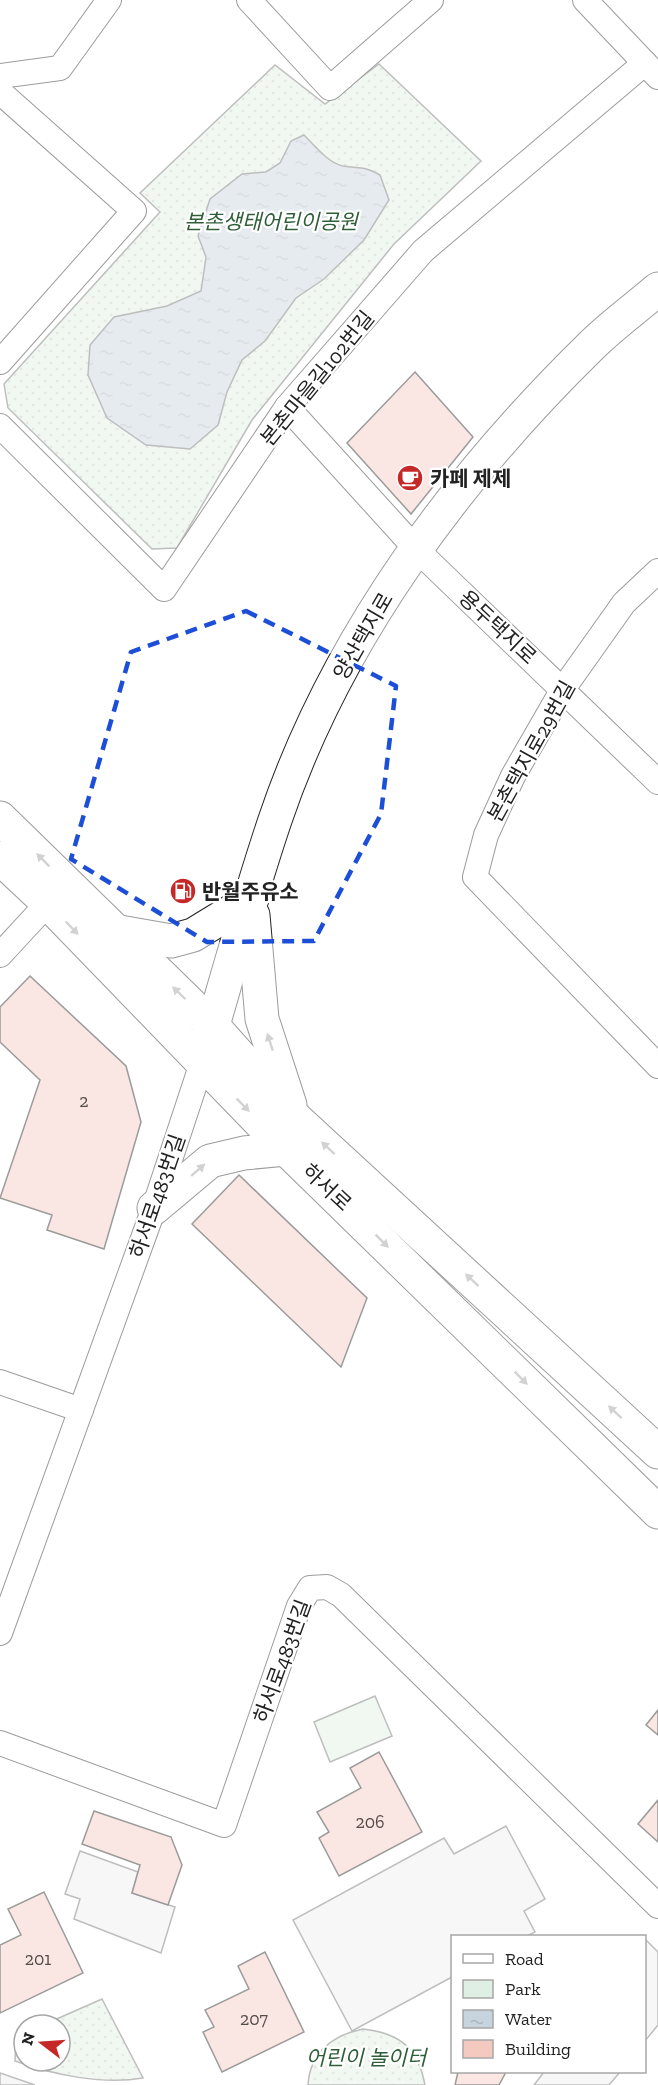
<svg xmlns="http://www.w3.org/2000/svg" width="658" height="2085" viewBox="0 0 658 2085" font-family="'Zilla Slab','Noto Sans KR',serif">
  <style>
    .green { fill: url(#green-dots); stroke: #6f6f6f; stroke-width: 1.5 }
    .pitch { fill: #e0efe3; stroke: #6f6f6f; stroke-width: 1.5 }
    .parking { fill: #ededed; stroke: #6f6f6f; stroke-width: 1.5 }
    .water { fill: url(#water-ripples); stroke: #6f6f6f; stroke-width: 1.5 }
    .building { fill: #f3c9c0; stroke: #222; stroke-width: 1.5 }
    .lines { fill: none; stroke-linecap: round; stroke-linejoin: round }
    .street-casing { stroke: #222; stroke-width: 26 }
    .secondary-casing { stroke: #222; stroke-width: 35 }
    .street { stroke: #fff; stroke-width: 24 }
    .secondary { stroke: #fff; stroke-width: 33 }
    .oneway { fill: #9c9c9c }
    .marked { fill: none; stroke: #1d4ed8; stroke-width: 4.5; stroke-dasharray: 12 8; stroke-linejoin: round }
    .labels { text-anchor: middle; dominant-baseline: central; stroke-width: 4.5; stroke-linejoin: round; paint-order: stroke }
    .number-label { font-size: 18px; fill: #564c4a }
    .park-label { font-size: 21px; font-style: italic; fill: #2f5e38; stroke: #fff }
    .street-label { font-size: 21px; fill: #222; stroke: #fff }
    .poi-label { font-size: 21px; font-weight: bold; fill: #222; stroke: #fff; text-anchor: start }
  </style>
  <defs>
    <pattern id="green-dots" width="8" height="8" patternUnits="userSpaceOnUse" patternTransform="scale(1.5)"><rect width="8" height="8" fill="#e0efe3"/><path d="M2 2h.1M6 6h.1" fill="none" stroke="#c0cdc2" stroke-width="1.8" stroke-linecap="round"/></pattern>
    <pattern id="water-ripples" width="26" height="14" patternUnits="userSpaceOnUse" patternTransform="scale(1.5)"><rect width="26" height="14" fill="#c7d3dd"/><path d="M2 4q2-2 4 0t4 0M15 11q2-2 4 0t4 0" fill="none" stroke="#abb5bd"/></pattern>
  </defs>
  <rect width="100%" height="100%" fill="#fff"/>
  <g class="green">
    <path d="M 379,64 L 481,161 L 394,244 L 252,420 L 177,548 L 152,549 L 8,408 L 4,384 L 160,212 L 140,193 L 275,65 L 325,104 Z"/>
    <path d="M 102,1999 L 143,2078 C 103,2085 54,2075 15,2061 L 16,2037 L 24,2033 L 24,2061 L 60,2061 L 60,2025 L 43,2025 Z"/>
    <path d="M 363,2029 C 400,2033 418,2048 425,2085 L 308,2085 C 310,2052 333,2035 363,2029 Z"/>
  </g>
  <path class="pitch" d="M 375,1696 L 392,1736 L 330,1762 L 314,1722 Z"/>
  <g class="parking">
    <path d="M 506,1826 L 545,1899 L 524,1911 L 535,1932 L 527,1936 L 452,1936 L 452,1977 L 352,2031 L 293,1920 L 444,1838 L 454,1854 Z"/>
    <path d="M 80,1851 L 138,1872 L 132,1893 L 175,1907 L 161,1953 L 74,1919 L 80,1899 L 65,1894 Z"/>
    <path d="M 645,1939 L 658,1952 L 658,2025 L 645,2041 Z"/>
    <path d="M 544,2072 L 620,2072 L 609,2085 L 534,2085 Z"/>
    <path d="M 0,2073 L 35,2085 L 0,2085 Z"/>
  </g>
  <path class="water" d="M 304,135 C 314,145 328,163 343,166 C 361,169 361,165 380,175 L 389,200 L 364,240 L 324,279 L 296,298 L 265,341 L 242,360 L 227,392 L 218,425 L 190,449 L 146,445 L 107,418 L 88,375 L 90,345 L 114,317 L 167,306 L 201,291 L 206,257 L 198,236 L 210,199 L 242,174 L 266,172 L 280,163 L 291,141 Z"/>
  <g class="building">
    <path d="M 415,372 L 473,437 L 411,514 L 347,443 Z"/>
    <path d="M 30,976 L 126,1066 L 141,1122 L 104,1249 L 47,1230 L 52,1215 L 0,1198 L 40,1080 L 0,1042 L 0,1007 Z"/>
    <path d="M 239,1175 L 367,1298 L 341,1367 L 192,1224 Z"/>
    <path d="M 658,1710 L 658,1735 L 646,1725 Z"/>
    <path d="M 379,1752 L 422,1832 L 339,1876 L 319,1838 L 329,1832 L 317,1812 L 361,1788 L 350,1768 Z"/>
    <path d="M 658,1800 L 658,1842 L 638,1824 Z"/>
    <path d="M 94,1811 L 171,1837 L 182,1865 L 168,1905 L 132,1893 L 140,1865 L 82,1844 Z"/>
    <path d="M 44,1892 L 83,1973 L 0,2013 L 0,1945 L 21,1935 L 8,1909 Z"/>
    <path d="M 265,1952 L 304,2032 L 222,2072 L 203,2032 L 214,2027 L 205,2010 L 249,1989 L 238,1966 Z"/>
    <path d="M 458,2072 L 506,2072 L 499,2085 L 455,2085 Z"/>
  </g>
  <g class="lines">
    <defs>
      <g id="street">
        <path d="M 249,0 L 330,88 L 431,0"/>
        <path d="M 585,0 L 658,77"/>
        <path d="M 0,76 L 60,68 L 109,0"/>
        <path d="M 0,92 L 134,211 L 0,362"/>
        <path d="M 287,407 L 416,549 L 658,782"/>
        <path d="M 0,426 L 164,589 L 287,407 L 423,251 L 645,63"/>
        <path d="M 658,571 L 624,603 L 563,689 L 513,776 L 486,835 L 475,877 L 658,1066"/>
        <path d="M 0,955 L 48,903"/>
        <path d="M 0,1382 L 81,1410"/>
        <path d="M 0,1633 L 154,1208 L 202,1063"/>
        <path d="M 0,1743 L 224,1825 L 299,1606 L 310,1588 L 327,1587 L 341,1595 L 658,1906"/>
      </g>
      <g id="secondary">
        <path d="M 0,818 L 213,1026 L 295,1118 L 658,1452"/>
        <path d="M 0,858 L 48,903 L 286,1149 L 658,1512"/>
        <path d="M 253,915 L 262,1019 L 290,1105"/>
        <path d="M 114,931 L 171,941 L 193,935 L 252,899"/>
        <path d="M 202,1063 C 226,982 248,900 275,820 C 336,639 456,478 591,346 C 612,325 636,308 658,289"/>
        <path d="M 154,1208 L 210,1161 L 244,1153 L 286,1149"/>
      </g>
    </defs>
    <use href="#street" class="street-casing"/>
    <use href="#secondary" class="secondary-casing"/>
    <use href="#street" class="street"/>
    <use href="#secondary" class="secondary"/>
  </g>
  <defs><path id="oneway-solid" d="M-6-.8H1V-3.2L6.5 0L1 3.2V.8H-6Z" transform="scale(1.5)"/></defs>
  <g class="oneway">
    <use href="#oneway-solid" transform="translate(43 860) rotate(-135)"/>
    <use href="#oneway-solid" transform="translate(72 928) rotate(46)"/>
    <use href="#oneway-solid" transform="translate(179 993) rotate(-136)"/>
    <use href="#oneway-solid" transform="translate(270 1042) rotate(-108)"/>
    <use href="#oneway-solid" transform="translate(243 1105) rotate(45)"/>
    <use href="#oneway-solid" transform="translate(328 1148) rotate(-137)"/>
    <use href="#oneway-solid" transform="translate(198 1170) rotate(-41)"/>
    <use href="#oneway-solid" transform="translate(382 1241) rotate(45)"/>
    <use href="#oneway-solid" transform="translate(472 1280) rotate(-137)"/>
    <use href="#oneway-solid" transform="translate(521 1378) rotate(45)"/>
    <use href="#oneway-solid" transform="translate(615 1412) rotate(-137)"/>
  </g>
  <path d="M0 0H658V2085H0ZM 246,611 L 396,686 L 381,814 L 314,941 L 207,942 L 71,859 L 131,652 Z" fill="#fff" fill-opacity=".55" fill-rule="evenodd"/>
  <path class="marked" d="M 246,611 L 396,686 L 381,814 L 314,941 L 207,942 L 71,859 L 131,652 Z"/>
  <defs>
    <symbol id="cafe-disc" viewBox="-11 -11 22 22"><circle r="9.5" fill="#c62828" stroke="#fff"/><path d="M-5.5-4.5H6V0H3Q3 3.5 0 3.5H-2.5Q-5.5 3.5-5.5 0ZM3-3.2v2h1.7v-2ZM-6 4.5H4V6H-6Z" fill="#fff"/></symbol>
    <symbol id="fuel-disc" viewBox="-11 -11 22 22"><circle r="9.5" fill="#c62828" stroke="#fff"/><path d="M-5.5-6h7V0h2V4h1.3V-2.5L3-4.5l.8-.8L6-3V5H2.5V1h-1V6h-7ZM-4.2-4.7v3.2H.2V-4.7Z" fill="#fff"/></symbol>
  </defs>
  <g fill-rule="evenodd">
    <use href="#cafe-disc" x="395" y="463" width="30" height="30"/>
    <use href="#fuel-disc" x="168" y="876" width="30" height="30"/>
  </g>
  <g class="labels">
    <g class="number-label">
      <text x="84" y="1101">2</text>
      <text x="370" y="1822">206</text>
      <text x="38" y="1959">201</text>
      <text x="254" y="2019">207</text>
    </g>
    <g class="park-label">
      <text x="271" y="221">본촌생태어린이공원</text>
      <text x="366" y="2057">어린이 놀이터</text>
    </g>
    <g class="street-label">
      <text transform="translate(317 378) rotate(-51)">본촌마을길102번길</text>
      <text transform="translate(498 627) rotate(43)">용두택지로</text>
      <text transform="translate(363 636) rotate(-60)">양산택지로</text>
      <text transform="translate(531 751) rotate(-61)">본촌택지로29번길</text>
      <text transform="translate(327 1187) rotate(43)">하서로</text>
      <text transform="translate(157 1196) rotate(-71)">하서로483번길</text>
      <text transform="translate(282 1661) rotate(-70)">하서로483번길</text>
    </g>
    <g class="poi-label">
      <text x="430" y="478">카페 제제</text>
      <text x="202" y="891">반월주유소</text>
    </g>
  </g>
  <rect x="451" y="1935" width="195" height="138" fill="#ffffff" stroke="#a7a7a7" stroke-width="1.5"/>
  <rect x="463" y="1954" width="30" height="9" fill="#ffffff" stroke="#a7a7a7" stroke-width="1.5"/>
  <text x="505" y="1965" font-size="18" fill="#222222">Road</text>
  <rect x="463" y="1980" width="30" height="18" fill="#e0efe3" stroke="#a7a7a7" stroke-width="1.5"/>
  <text x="505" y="1995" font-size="18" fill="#222222">Park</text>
  <rect x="463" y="2010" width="30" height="18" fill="url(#water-ripples)" stroke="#a7a7a7" stroke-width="1.5"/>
  <text x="505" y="2025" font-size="18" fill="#222222">Water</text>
  <rect x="463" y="2040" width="30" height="18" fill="#f3c9c0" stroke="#a7a7a7" stroke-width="1.5"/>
  <text x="505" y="2055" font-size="18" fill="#222222">Building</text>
  <g transform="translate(42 2043) rotate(287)"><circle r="28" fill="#ffffff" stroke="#a7a7a7" stroke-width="1.5"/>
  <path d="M0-4.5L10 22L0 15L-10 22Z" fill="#c62828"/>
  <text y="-9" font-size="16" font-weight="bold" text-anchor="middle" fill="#222222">N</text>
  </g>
</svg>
